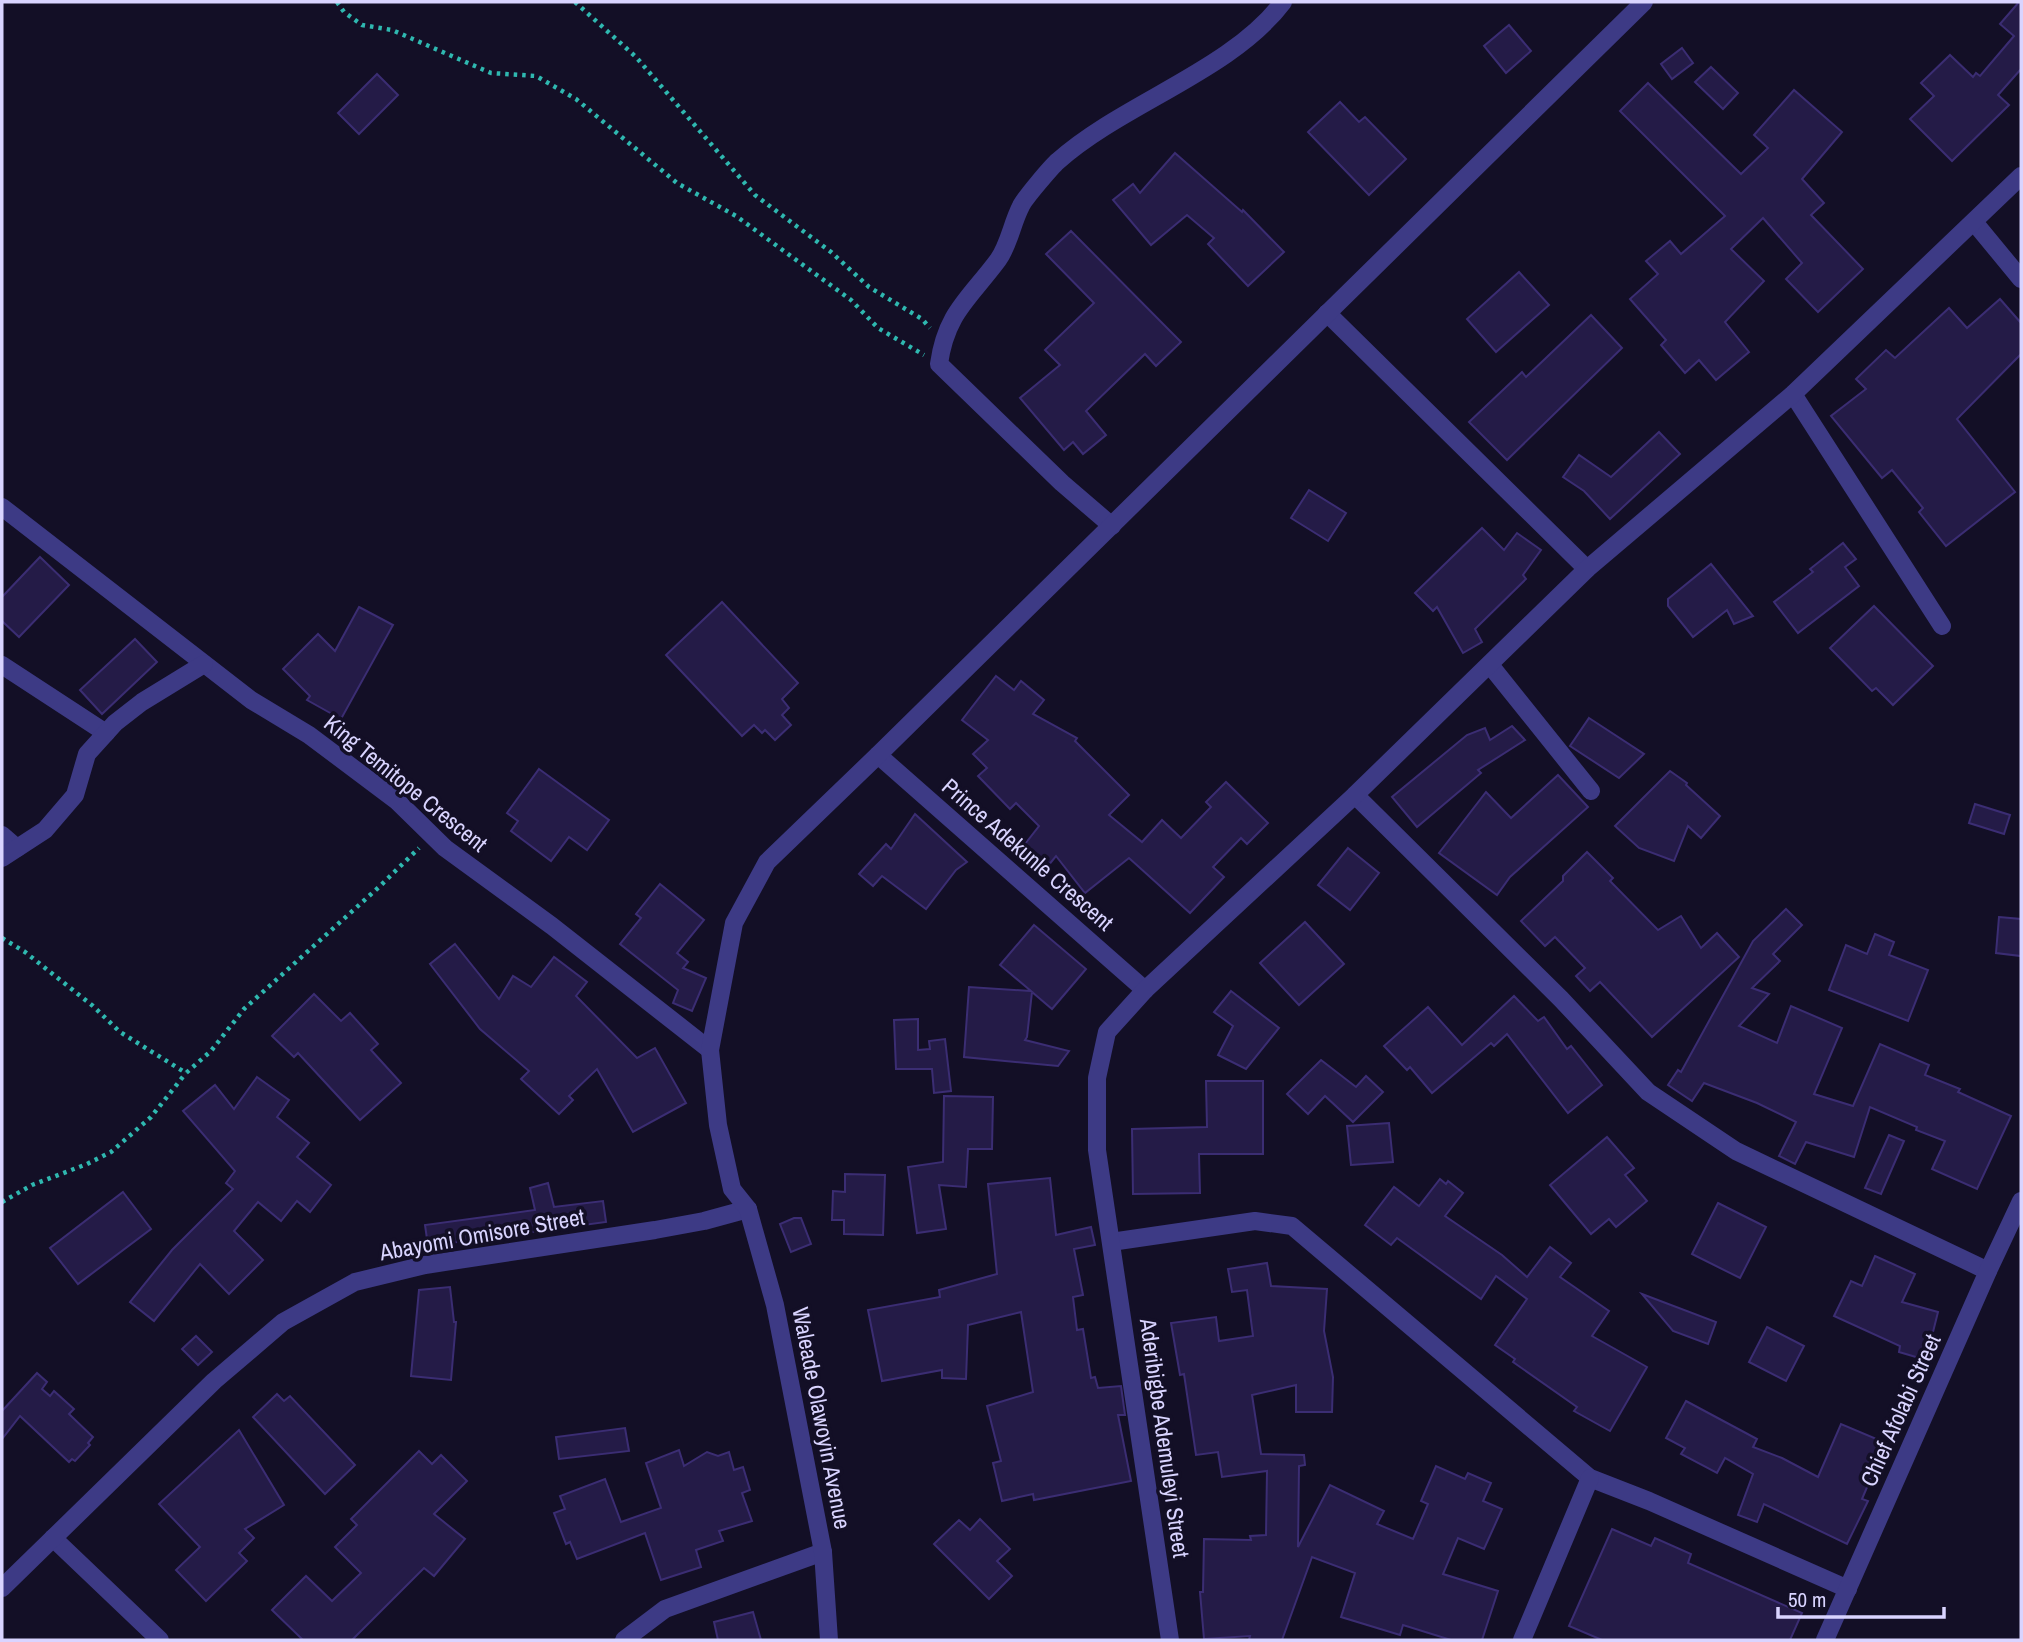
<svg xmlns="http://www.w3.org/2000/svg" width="2023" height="1642" viewBox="0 0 2023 1642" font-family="'Archivo Narrow',sans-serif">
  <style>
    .building { fill: #241b47; stroke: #3b2d73; stroke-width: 2 }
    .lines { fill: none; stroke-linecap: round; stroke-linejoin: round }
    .path { stroke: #2fb8b0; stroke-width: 4.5; stroke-dasharray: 3.5 5; stroke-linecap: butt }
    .minor { stroke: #3d3a85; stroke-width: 18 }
    .labels { text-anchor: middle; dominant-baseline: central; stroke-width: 7; stroke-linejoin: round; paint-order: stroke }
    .street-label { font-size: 23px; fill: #d9d4ff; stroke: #130f26 }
  </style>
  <rect width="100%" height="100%" fill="#130f26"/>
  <g class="building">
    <path d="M 2019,2 L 2021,2 L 2021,69 L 1998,95 L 2009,105 L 1952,161 L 1910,119 L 1934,96 L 1921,83 L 1950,55 L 1973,77 L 1976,73 L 1980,76 L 2014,36 L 2000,24 Z"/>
    <path d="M 1509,25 L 1531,51 L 1506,73 L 1484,46 Z"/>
    <path d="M 1682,48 L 1693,63 L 1672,79 L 1661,64 Z"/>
    <path d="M 1711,67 L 1738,93 L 1723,109 L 1695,82 Z"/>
    <path d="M 377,74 L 398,95 L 359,134 L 338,113 Z"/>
    <path d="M 1648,83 L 1741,174 L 1768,148 L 1754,135 L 1794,90 L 1842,132 L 1802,179 L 1824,203 L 1811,215 L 1863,269 L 1818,312 L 1786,279 L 1802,263 L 1763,218 L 1731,249 L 1764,281 L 1725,322 L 1749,352 L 1716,380 L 1699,360 L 1685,373 L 1661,345 L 1666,340 L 1630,299 L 1658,274 L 1646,261 L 1670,241 L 1681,254 L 1725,216 L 1620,111 Z"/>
    <path d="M 1340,102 L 1359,122 L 1365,117 L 1406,159 L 1369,195 L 1308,132 Z"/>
    <path d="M 1175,153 L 1242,212 L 1243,210 L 1284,252 L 1248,286 L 1208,244 L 1214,238 L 1187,215 L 1151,245 L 1113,200 L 1133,184 L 1140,193 Z"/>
    <path d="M 1071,231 L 1181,342 L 1156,366 L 1145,354 L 1086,411 L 1106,435 L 1083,454 L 1073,442 L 1064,450 L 1020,398 L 1060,365 L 1045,350 L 1094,303 L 1046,254 Z"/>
    <path d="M 1519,272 L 1549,305 L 1496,352 L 1467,319 Z"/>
    <path d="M 2000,299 L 2021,323 L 2021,354 L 1957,419 L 2015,492 L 1946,546 L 1919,512 L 1923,508 L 1892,470 L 1882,478 L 1831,416 L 1866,389 L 1856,379 L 1886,350 L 1895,358 L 1949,308 L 1967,328 Z"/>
    <path d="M 1591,315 L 1622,348 L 1507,460 L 1469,422 L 1522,372 L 1526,377 Z"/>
    <path d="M 1659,432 L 1680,454 L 1610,519 L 1584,491 L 1563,477 L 1579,455 L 1611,477 Z"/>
    <path d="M 1309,490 L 1346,513 L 1328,541 L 1291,518 Z"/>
    <path d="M 1482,528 L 1504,550 L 1517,533 L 1541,550 L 1523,575 L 1526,579 L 1475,629 L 1482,642 L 1463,653 L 1437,607 L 1433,611 L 1415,593 Z"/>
    <path d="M 1843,543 L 1856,559 L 1845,567 L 1859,586 L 1798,633 L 1774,602 L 1813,572 L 1810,569 Z"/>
    <path d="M 40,557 L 69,585 L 19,637 L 2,621 L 2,597 Z"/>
    <path d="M 1711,564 L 1753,616 L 1734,624 L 1727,610 L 1693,637 L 1668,606 L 1668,599 Z"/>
    <path d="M 722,602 L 798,683 L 782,699 L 789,708 L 782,715 L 791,725 L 775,740 L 765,730 L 762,733 L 754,725 L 742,736 L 666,655 Z"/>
    <path d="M 1874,606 L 1933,666 L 1893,705 L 1876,688 L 1872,691 L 1830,648 Z"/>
    <path d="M 359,607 L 393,625 L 341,719 L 307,700 L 310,696 L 283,669 L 318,634 L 335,651 Z"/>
    <path d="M 135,639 L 157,662 L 102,714 L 80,690 Z"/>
    <path d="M 996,676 L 1014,690 L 1021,681 L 1044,700 L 1033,714 L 1077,738 L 1075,741 L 1129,795 L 1109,815 L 1142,842 L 1162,820 L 1181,838 L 1211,807 L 1206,802 L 1226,782 L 1268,823 L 1247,844 L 1241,838 L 1213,867 L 1224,877 L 1190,913 L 1129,858 L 1085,893 L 1056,856 L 1043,872 L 1018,853 L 1039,826 L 1016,803 L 1010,809 L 978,776 L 987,768 L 973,754 L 988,740 L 962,720 Z"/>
    <path d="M 1589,718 L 1644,754 L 1619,778 L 1570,746 Z"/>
    <path d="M 1512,726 L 1525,740 L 1478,770 L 1481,773 L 1417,827 L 1392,797 L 1467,735 L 1485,728 L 1490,740 Z"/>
    <path d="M 539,769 L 609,820 L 587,850 L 569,837 L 551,861 L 511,831 L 518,821 L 507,813 Z"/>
    <path d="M 1670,771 L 1687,783 L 1686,785 L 1720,816 L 1701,838 L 1688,826 L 1674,861 L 1639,848 L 1615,826 Z"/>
    <path d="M 1558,775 L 1588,807 L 1510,877 L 1497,895 L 1439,853 L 1486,792 L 1511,818 Z"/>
    <path d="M 1975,804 L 2010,815 L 2004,834 L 1969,823 Z"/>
    <path d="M 915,814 L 967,862 L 956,870 L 926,909 L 882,876 L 873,886 L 859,874 L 886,844 L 891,849 Z"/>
    <path d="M 1348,848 L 1379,873 L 1350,910 L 1318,885 Z"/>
    <path d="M 1587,852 L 1613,878 L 1610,881 L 1658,930 L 1681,916 L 1701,948 L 1717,933 L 1739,957 L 1652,1037 L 1600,982 L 1590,991 L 1576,976 L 1585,968 L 1555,937 L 1545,946 L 1521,921 L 1563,881 L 1563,876 Z"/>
    <path d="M 660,884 L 704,920 L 677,953 L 688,962 L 683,968 L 706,978 L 692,1011 L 673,1003 L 678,990 L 620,944 L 641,918 L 636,914 Z"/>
    <path d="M 1786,909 L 1802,925 L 1773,954 L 1780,961 L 1752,988 L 1769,994 L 1739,1026 L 1777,1043 L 1791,1006 L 1842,1028 L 1814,1094 L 1853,1106 L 1880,1044 L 1929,1065 L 1925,1075 L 1960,1089 L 1958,1092 L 2011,1116 L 1977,1189 L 1932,1169 L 1945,1141 L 1916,1130 L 1917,1127 L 1870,1107 L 1854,1157 L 1806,1142 L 1795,1164 L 1779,1156 L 1796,1122 L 1757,1103 L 1704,1083 L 1692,1101 L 1668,1085 L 1678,1070 L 1681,1072 L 1753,941 Z"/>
    <path d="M 1999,917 L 2021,919 L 2021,956 L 1996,953 Z"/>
    <path d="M 1305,922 L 1344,964 L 1299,1005 L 1260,963 Z"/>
    <path d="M 1034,925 L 1086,969 L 1052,1009 L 1032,992 L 1027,1037 L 1025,1040 L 1069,1051 L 1058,1066 L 964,1057 L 969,987 L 1031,991 L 1000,965 Z"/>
    <path d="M 1875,934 L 1894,942 L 1889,955 L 1928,970 L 1908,1021 L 1829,990 L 1846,945 L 1867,954 Z"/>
    <path d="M 455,944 L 499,999 L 513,976 L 531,987 L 554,957 L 587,982 L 576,996 L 637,1058 L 655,1048 L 686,1103 L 633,1132 L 597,1069 L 569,1096 L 573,1100 L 559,1114 L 521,1079 L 529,1071 L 480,1029 L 430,964 Z"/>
    <path d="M 1231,991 L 1279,1028 L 1246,1069 L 1218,1055 L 1233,1026 L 1214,1012 Z"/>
    <path d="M 314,994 L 341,1021 L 350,1013 L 378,1044 L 371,1050 L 401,1083 L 360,1120 L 298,1053 L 294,1057 L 272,1036 Z"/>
    <path d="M 1514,996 L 1538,1021 L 1544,1017 L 1567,1049 L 1571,1046 L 1602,1085 L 1568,1113 L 1507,1034 L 1494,1046 L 1491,1043 L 1432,1093 L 1410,1067 L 1407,1070 L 1384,1046 L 1428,1007 L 1462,1045 Z"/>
    <path d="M 918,1019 L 918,1050 L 930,1049 L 929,1041 L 945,1039 L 951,1091 L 934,1093 L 932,1069 L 896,1069 L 894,1020 Z"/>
    <path d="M 1321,1060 L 1356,1087 L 1366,1076 L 1383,1092 L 1353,1122 L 1325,1096 L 1308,1114 L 1287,1094 Z"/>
    <path d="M 257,1077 L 289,1100 L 277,1117 L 309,1143 L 297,1157 L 331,1185 L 310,1212 L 297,1201 L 281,1221 L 258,1202 L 234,1231 L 263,1260 L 229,1294 L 200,1264 L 154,1321 L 130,1302 L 172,1250 L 233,1189 L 226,1183 L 235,1171 L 183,1111 L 215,1085 L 234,1109 Z"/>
    <path d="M 1206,1081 L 1263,1081 L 1263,1154 L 1199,1154 L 1200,1193 L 1133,1194 L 1132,1129 L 1207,1127 Z"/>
    <path d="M 944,1096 L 993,1097 L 992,1149 L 968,1149 L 966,1187 L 939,1185 L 946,1229 L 917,1233 L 908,1167 L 943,1162 Z"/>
    <path d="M 1389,1123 L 1393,1162 L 1351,1165 L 1347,1126 Z"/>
    <path d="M 1889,1135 L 1904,1141 L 1881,1194 L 1865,1188 Z"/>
    <path d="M 1607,1137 L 1634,1168 L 1625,1175 L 1647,1201 L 1616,1227 L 1609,1219 L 1591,1234 L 1550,1185 Z"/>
    <path d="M 845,1174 L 885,1175 L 883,1235 L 844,1234 L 844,1220 L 832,1220 L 833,1191 L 845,1192 Z"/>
    <path d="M 1050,1178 L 1056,1235 L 1091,1227 L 1095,1245 L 1074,1249 L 1083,1295 L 1073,1297 L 1077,1330 L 1083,1329 L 1091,1378 L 1095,1377 L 1098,1388 L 1121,1386 L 1125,1415 L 1118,1415 L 1131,1481 L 1034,1500 L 1033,1494 L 1002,1501 L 993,1463 L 1001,1461 L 987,1406 L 1033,1392 L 1021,1312 L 968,1325 L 966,1379 L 942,1378 L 942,1370 L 882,1381 L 868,1310 L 940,1297 L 939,1290 L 997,1274 L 988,1184 Z"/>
    <path d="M 1440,1179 L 1446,1184 L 1448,1181 L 1463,1193 L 1445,1216 L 1502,1255 L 1527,1277 L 1550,1247 L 1571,1263 L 1560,1277 L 1609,1311 L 1592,1336 L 1647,1367 L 1610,1431 L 1574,1411 L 1577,1407 L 1513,1362 L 1515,1359 L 1495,1345 L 1527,1299 L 1496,1276 L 1481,1299 L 1397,1238 L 1391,1245 L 1365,1225 L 1394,1187 L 1419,1206 Z"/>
    <path d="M 548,1183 L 554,1207 L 603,1201 L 606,1222 L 428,1246 L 425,1225 L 535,1210 L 530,1188 Z"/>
    <path d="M 123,1192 L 151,1229 L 78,1284 L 50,1248 Z"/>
    <path d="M 1718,1203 L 1766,1227 L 1740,1278 L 1692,1254 Z"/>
    <path d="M 794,1218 L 801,1218 L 811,1244 L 791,1252 L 780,1224 Z"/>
    <path d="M 1875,1256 L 1915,1274 L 1902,1302 L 1938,1312 L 1926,1360 L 1899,1352 L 1900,1346 L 1834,1316 L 1851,1281 L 1862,1286 Z"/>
    <path d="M 1267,1263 L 1271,1286 L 1327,1289 L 1324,1331 L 1333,1377 L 1332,1412 L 1296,1412 L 1296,1385 L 1252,1395 L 1261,1454 L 1304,1455 L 1305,1465 L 1299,1466 L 1298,1547 L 1330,1485 L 1384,1511 L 1377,1524 L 1413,1539 L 1428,1504 L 1421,1501 L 1436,1466 L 1465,1479 L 1468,1473 L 1491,1483 L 1483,1501 L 1502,1509 L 1484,1549 L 1458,1538 L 1443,1574 L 1498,1591 L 1482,1640 L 1451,1640 L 1403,1625 L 1400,1635 L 1341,1617 L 1355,1573 L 1312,1557 L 1282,1640 L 1249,1640 L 1250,1636 L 1204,1639 L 1200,1592 L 1203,1592 L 1204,1539 L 1251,1540 L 1250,1536 L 1266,1535 L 1267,1471 L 1222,1477 L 1218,1452 L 1196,1455 L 1184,1374 L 1180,1375 L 1171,1323 L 1216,1317 L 1219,1341 L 1253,1336 L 1247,1290 L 1232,1292 L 1228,1269 Z"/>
    <path d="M 450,1287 L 454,1322 L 456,1322 L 451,1380 L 411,1376 L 419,1290 Z"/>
    <path d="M 1642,1294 L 1716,1322 L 1708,1344 L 1673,1331 Z"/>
    <path d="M 1767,1327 L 1804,1346 L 1786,1381 L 1749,1362 Z"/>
    <path d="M 196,1336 L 212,1352 L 198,1365 L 182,1349 Z"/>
    <path d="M 37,1373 L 47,1382 L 42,1389 L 50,1396 L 54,1391 L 74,1409 L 69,1414 L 93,1437 L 88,1443 L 90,1445 L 75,1461 L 72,1459 L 69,1462 L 20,1416 L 2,1439 L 2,1411 Z"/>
    <path d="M 277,1394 L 284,1401 L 290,1396 L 355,1465 L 325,1494 L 253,1417 Z"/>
    <path d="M 1686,1401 L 1757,1439 L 1753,1447 L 1782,1458 L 1818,1477 L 1841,1424 L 1886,1443 L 1862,1499 L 1868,1501 L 1847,1544 L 1764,1504 L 1757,1522 L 1738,1515 L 1753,1474 L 1725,1458 L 1717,1473 L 1681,1454 L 1685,1448 L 1666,1438 Z"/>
    <path d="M 625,1428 L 629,1451 L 559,1459 L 556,1437 Z"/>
    <path d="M 239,1430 L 284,1505 L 245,1529 L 254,1538 L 239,1553 L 247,1561 L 206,1601 L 176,1570 L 200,1547 L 159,1504 Z"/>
    <path d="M 679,1450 L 684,1466 L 707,1452 L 718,1456 L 729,1452 L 734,1470 L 743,1467 L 750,1490 L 742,1493 L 752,1521 L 719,1531 L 723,1541 L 696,1550 L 701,1567 L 661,1580 L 645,1533 L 577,1559 L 570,1542 L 566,1544 L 554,1513 L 565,1509 L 560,1496 L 605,1479 L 621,1522 L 661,1508 L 646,1463 Z"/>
    <path d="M 419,1451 L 432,1464 L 441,1455 L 467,1481 L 434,1514 L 465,1539 L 434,1576 L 424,1568 L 352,1640 L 303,1640 L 272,1610 L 306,1576 L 332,1601 L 361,1573 L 335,1547 L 357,1525 L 351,1519 Z"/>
    <path d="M 980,1519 L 1010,1549 L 997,1561 L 1012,1576 L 989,1599 L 934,1544 L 959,1520 L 970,1530 Z"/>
    <path d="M 1612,1529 L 1651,1546 L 1655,1538 L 1691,1554 L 1688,1563 L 1802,1613 L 1790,1640 L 1602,1640 L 1569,1626 Z"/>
    <path d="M 753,1612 L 761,1640 L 718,1640 L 714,1622 Z"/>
  </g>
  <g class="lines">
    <g class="path">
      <path d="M 337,2 L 344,12 L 362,25 L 392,30 L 491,73 L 536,76 L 576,99 L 677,183 L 736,216 L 851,300 L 878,328 L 924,355"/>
      <path d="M 575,2 L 636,57 L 755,195 L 831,252 L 869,287 L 922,319 L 930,328"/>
      <path d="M 2,938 L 25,952 L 93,1006 L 120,1032 L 186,1073 L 211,1051 L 244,1009 L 379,887 L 419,848"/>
      <path d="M 2,1202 L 32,1185 L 87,1164 L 111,1152 L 151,1117 L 186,1073"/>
    </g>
    <g class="minor">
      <path d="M 1974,222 L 2021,279"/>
      <path d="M 1327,313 L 1587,569"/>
      <path d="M 1793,394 L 1942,626"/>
      <path d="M 2,507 L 251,700 L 309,735 L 397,801 L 445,848 L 552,926 L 710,1050"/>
      <path d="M 1112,526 L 1062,483 L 939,364 C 946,313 969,299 998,260 C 1009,245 1012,223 1021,206 C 1024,199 1052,166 1058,161 C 1123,103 1231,71 1283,2"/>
      <path d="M 2,665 L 106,733"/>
      <path d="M 1490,665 L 1591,791"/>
      <path d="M 878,755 L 1145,990"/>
      <path d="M 1355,795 L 1561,999 L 1648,1092 L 1736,1151 L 1988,1271"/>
      <path d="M 2,835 L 17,848"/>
      <path d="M 2,858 L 45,830 L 75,795 L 87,754 L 115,723 L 142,702 L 204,664"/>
      <path d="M 1111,1242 L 1255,1221 L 1292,1226 L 1590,1478 L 1649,1501 L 1848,1589"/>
      <path d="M 53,1538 L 160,1640"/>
      <path d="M 2,1588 L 214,1381 L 283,1322 L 355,1282 L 425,1265 L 655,1230 L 704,1221 L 748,1209"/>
      <path d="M 624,1640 L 665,1609 L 823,1552"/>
      <path d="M 829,1640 L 823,1552 L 775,1305 L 748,1209 L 732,1189 L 718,1125 L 710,1050 L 734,923 L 767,862 L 878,755 L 1644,2"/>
      <path d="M 1170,1640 L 1097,1150 L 1097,1078 L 1107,1032 L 1145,990 L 1355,795 L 1587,569 L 1793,394 L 2021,176"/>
      <path d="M 1522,1640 L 1590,1478"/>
      <path d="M 1825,1640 L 1988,1271 L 2021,1201"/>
    </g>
  </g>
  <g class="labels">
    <g class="street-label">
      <text transform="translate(406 783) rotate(39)">King Temitope Crescent</text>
      <text transform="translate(1028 854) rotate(41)">Prince Adekunle Crescent</text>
      <text transform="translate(482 1234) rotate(-10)">Abayomi Omisore Street</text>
      <text transform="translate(1900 1410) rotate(-66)">Chief Afolabi Street</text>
      <text transform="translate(822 1418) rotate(79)">Waleade Olawoyin Avenue</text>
      <text transform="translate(1165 1438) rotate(82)">Aderibigbe Ademuleyi Street</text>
    </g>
  </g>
  <rect width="2023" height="1642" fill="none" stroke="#d9d4ff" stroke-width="7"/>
  <path d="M1778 1607v10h166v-10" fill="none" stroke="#d9d4ff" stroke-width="3.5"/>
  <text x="1788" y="1607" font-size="21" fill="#d9d4ff" stroke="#130f26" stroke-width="5" paint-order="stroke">50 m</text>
</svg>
